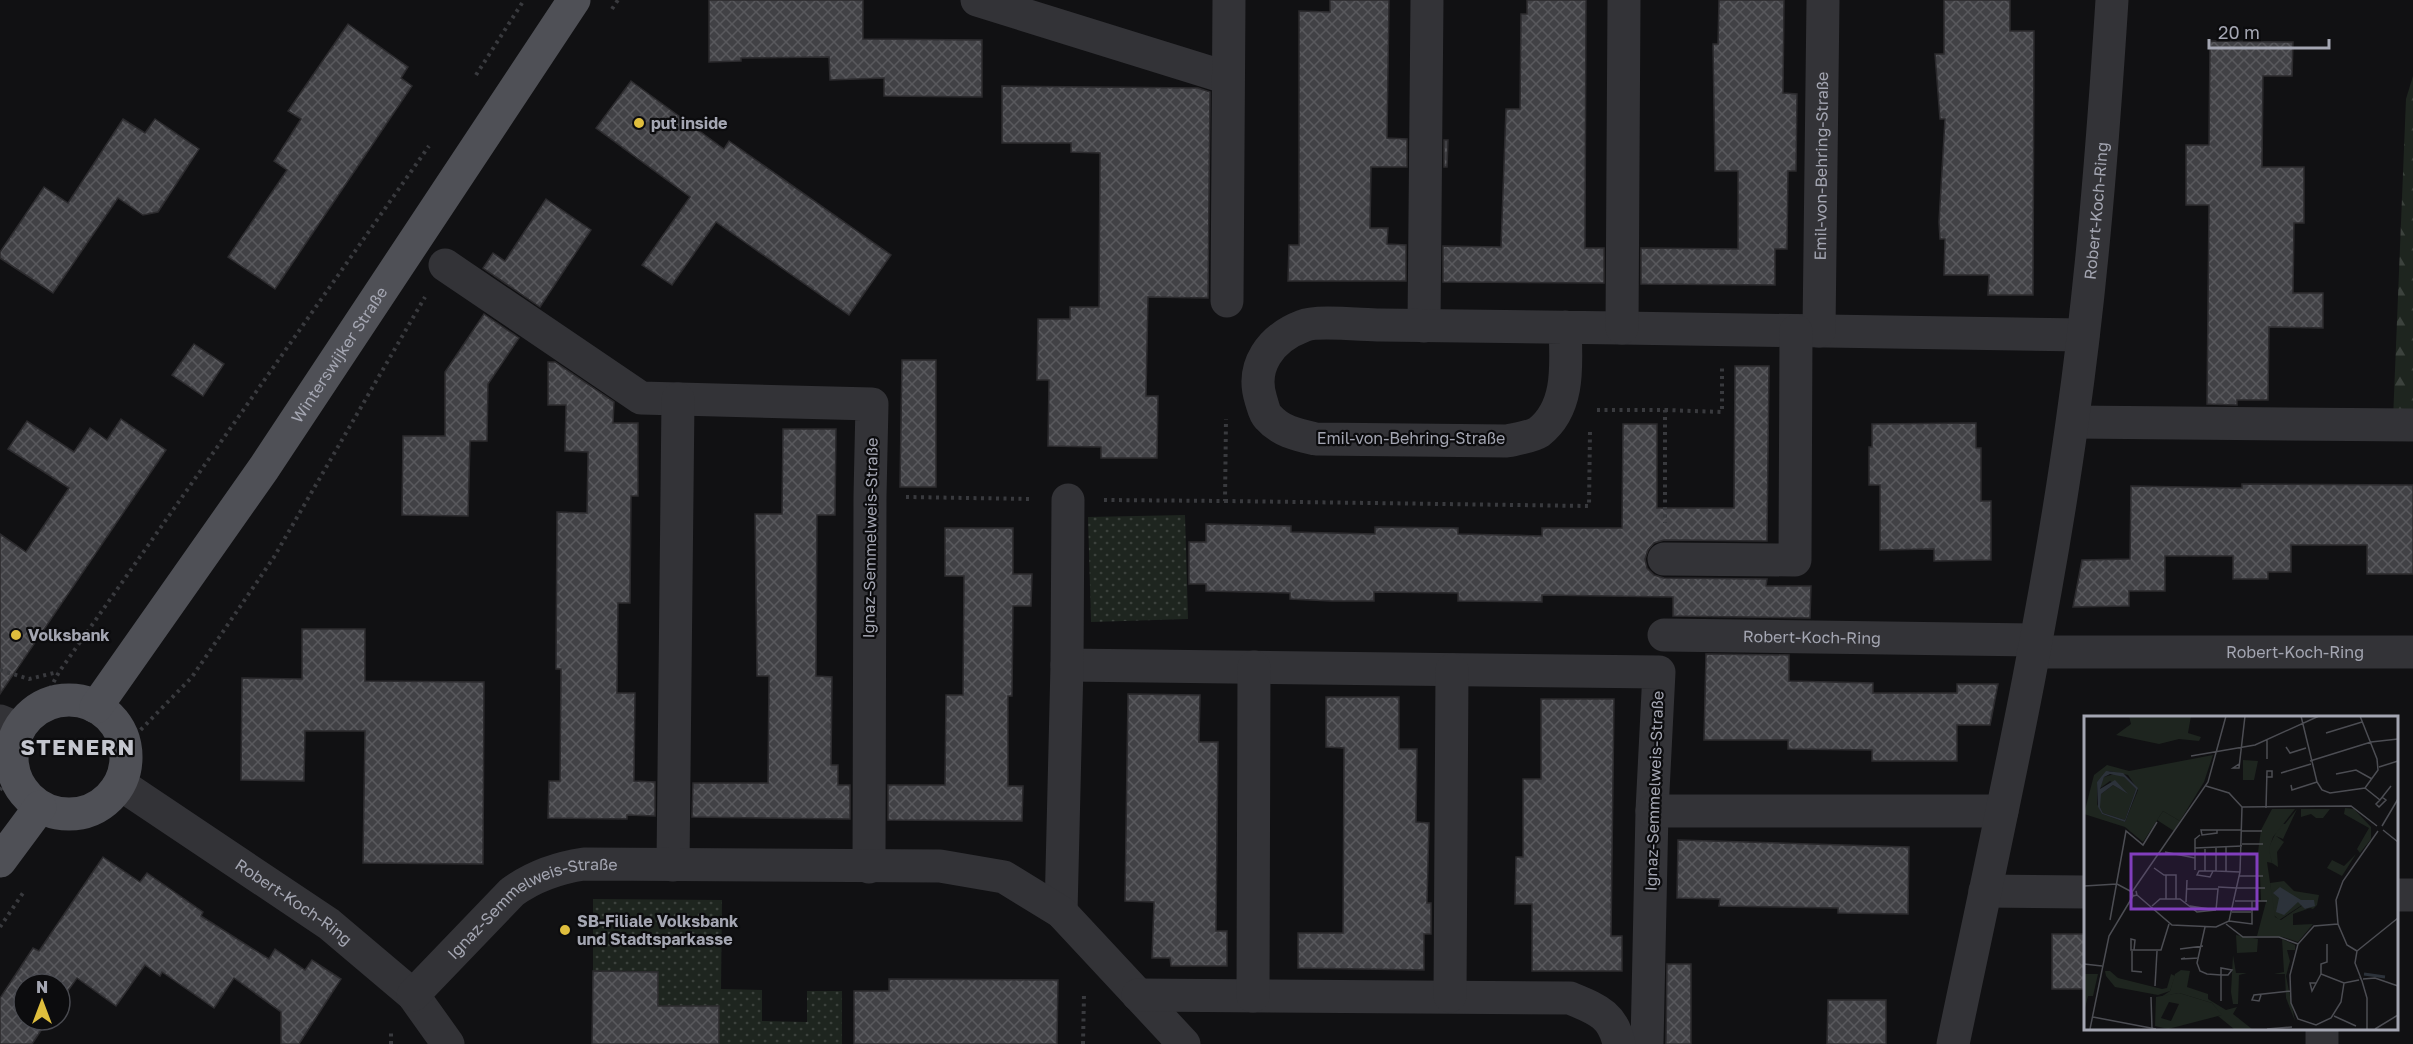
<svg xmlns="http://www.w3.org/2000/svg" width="2413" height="1044" viewBox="0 0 2413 1044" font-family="'Golos Text',sans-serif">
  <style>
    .green { fill: url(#green-dots) }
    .forest { fill: url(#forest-firs) }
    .building { fill: url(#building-cross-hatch); stroke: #2c2b2e; stroke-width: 1.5 }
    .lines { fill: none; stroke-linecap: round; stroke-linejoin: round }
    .path { stroke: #393a3e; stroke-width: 4; stroke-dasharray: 3 4.5; stroke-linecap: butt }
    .minor { stroke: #333337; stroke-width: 33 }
    .major { stroke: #4f5056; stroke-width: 33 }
    .poi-dot { fill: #dfbe3d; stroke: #0c0c0e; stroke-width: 2 }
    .labels { text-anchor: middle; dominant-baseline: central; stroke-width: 4.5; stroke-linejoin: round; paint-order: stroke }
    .poi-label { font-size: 16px; font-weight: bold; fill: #a4a6b2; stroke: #0c0c0e; text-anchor: start }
    .street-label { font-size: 16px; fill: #a4a6b2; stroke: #0c0c0e }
    .district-label { font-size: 22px; font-weight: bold; letter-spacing: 1.5px; fill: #c4c6ce; stroke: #0c0c0e }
    .inset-river { fill: none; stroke: #2c323a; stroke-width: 3 }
    .inset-road { fill: none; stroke: #4c4d53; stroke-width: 1.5 }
    .view { fill: #813ebd; fill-opacity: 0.15; stroke: #813ebd; stroke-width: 3 }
    .inset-edge { fill: none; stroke: #a4a6b2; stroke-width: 3 }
  </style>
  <defs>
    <pattern id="green-dots" width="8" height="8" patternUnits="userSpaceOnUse" patternTransform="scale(1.5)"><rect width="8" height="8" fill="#1e251f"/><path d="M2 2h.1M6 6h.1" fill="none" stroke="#3c423d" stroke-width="1.8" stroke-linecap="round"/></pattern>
    <pattern id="forest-firs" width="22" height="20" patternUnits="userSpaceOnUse" patternTransform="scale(1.5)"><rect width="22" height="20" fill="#1e251f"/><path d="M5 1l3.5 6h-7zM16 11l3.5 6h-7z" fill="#3c423d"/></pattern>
    <pattern id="building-cross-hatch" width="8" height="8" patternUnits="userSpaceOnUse" patternTransform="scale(1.5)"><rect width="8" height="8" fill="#414145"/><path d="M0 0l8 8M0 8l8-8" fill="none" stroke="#59595d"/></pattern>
  </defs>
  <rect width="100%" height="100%" fill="#111113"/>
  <g class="green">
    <path d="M 1185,515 L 1188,619 L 1091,622 L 1088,517 Z"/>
    <path d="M 593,899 L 722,900 L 721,989 L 762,990 L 762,1021 L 807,1022 L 807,991 L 842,991 L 842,1044 L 719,1044 L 719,1006 L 658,1006 L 658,972 L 593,971 Z"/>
  </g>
  <path class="forest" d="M 2413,76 L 2413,420 L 2393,420 L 2406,99 Z"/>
  <g class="building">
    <path d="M 709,0 L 863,0 L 863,39 L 982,40 L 982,97 L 884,96 L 884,78 L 830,80 L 829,57 L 741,58 L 741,61 L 709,62 Z"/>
    <path d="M 1330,0 L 1389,0 L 1387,138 L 1407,139 L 1407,167 L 1371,167 L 1370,228 L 1388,228 L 1387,244 L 1406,245 L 1406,281 L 1288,281 L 1289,245 L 1299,245 L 1299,11 L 1330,12 Z"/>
    <path d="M 1527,0 L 1586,0 L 1585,248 L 1604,248 L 1604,283 L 1443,282 L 1443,246 L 1501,247 L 1506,109 L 1520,109 L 1521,14 L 1527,14 Z"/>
    <path d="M 1719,0 L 1784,0 L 1783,93 L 1797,94 L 1796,171 L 1788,171 L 1787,249 L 1775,249 L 1775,285 L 1641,284 L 1641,248 L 1738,249 L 1738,171 L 1715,171 L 1713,44 L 1718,44 Z"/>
    <path d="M 1944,0 L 2010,0 L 2010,31 L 2034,31 L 2033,295 L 1988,295 L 1989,275 L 1944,275 L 1945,239 L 1940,239 L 1939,222 L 1945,119 L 1940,119 L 1935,54 L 1944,54 Z"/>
    <path d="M 348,24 L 408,67 L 401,78 L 412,86 L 275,289 L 228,257 L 287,170 L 274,161 L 301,119 L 288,111 Z"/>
    <path d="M 2210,41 L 2293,42 L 2292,76 L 2263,76 L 2262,167 L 2304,167 L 2304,223 L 2294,223 L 2293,293 L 2323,293 L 2323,328 L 2269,327 L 2268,400 L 2237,400 L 2237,405 L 2207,404 L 2209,205 L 2186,205 L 2186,145 L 2209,145 Z"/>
    <path d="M 631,81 L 724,149 L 729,141 L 891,255 L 849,315 L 716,222 L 672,285 L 642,265 L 690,197 L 596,128 Z"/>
    <path d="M 1002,86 L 1198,88 L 1210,92 L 1208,298 L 1148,297 L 1146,396 L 1158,396 L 1157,458 L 1101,458 L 1101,447 L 1048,446 L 1049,380 L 1037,380 L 1038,319 L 1070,319 L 1070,307 L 1099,307 L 1100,153 L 1071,152 L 1071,143 L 1002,143 Z"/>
    <path d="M 123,119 L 145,133 L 155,119 L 199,149 L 158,212 L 143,215 L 118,198 L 53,293 L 0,258 L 0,252 L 44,187 L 68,203 Z"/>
    <path d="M 1444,140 L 1448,140 L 1447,167 L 1444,167 Z"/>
    <path d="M 546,199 L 591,230 L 540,307 L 483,268 L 493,253 L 505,261 Z"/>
    <path d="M 484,314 L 519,338 L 488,384 L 487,441 L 470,441 L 468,516 L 402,515 L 403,436 L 445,436 L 445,372 Z"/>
    <path d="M 194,344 L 224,364 L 203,396 L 172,375 Z"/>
    <path d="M 902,360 L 936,360 L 936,487 L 900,487 Z"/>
    <path d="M 548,362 L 555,362 L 614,402 L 613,423 L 638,423 L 638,496 L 631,496 L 630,603 L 618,603 L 617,693 L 635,693 L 634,781 L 655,782 L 655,816 L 627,815 L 627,819 L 548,818 L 549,781 L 560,781 L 561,669 L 556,669 L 557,512 L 587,513 L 588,452 L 565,451 L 566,405 L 548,405 Z"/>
    <path d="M 1735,366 L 1769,366 L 1767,541 L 1664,540 L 1654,543 L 1648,550 L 1645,559 L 1647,568 L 1654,575 L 1664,578 L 1767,579 L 1766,586 L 1811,586 L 1810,618 L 1673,616 L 1673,597 L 1542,595 L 1542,602 L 1458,601 L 1458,593 L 1374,592 L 1374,601 L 1332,601 L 1290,599 L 1290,593 L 1206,591 L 1206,584 L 1189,584 L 1189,542 L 1206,542 L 1206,524 L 1291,526 L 1291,532 L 1375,534 L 1375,527 L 1458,528 L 1458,534 L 1542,536 L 1542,528 L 1622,528 L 1623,424 L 1657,424 L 1657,508 L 1734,508 Z"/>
    <path d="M 121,419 L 166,450 L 0,694 L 0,534 L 26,552 L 69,488 L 8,449 L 27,421 L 74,452 L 90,428 L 107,440 Z"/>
    <path d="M 1976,423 L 1976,448 L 1981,448 L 1981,501 L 1991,501 L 1991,560 L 1934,561 L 1934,549 L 1880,550 L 1880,485 L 1869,485 L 1869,447 L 1872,447 L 1872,424 Z"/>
    <path d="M 783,429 L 836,429 L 835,515 L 817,515 L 816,676 L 832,677 L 831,765 L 838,765 L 838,785 L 850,785 L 850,819 L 692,817 L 693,783 L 768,783 L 769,676 L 757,676 L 755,514 L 782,514 Z"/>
    <path d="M 2242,484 L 2413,485 L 2413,574 L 2367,574 L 2367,545 L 2291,545 L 2291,572 L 2268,572 L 2268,579 L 2233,579 L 2233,556 L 2165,556 L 2165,591 L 2129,591 L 2129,606 L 2073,607 L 2082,560 L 2130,559 L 2131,486 L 2242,488 Z"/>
    <path d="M 945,528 L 1013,528 L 1013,574 L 1032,574 L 1031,606 L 1013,606 L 1012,696 L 1008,696 L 1008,786 L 1023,786 L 1022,821 L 888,820 L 888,785 L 945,785 L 946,695 L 963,695 L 964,576 L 945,576 Z"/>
    <path d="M 302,629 L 365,629 L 365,681 L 484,682 L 483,864 L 363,863 L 365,731 L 305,731 L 304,781 L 241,780 L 242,678 L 302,679 Z"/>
    <path d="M 1706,654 L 1789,655 L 1789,681 L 1873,683 L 1873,693 L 1957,693 L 1957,684 L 1998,684 L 1990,725 L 1957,725 L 1957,761 L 1872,761 L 1872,750 L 1788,749 L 1788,740 L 1704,740 Z"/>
    <path d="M 1128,694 L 1200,695 L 1199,742 L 1218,742 L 1216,931 L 1227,931 L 1227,966 L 1171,966 L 1170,958 L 1152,958 L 1154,902 L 1125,901 Z"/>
    <path d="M 1326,697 L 1399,697 L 1399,749 L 1417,749 L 1416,822 L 1429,823 L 1427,903 L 1431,903 L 1431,934 L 1424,934 L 1424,970 L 1298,968 L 1298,933 L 1343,933 L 1344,748 L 1326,747 Z"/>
    <path d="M 1541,699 L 1614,699 L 1611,936 L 1622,936 L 1622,971 L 1532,971 L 1532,904 L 1515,904 L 1516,857 L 1523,857 L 1523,779 L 1541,779 Z"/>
    <path d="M 1678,840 L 1909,847 L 1908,914 L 1838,913 L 1838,908 L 1719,906 L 1720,899 L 1677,898 Z"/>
    <path d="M 103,857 L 140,882 L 147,873 L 203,912 L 201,916 L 269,959 L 275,949 L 305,970 L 312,960 L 341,979 L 299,1044 L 281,1044 L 281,1012 L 234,978 L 214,1008 L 162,972 L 160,976 L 145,965 L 116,1006 L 77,978 L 60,1002 L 60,984 L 24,984 L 24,1020 L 48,1020 L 32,1044 L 0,1044 L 0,998 L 33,948 L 39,951 Z"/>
    <rect x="2052" y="934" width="34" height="55"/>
    <path d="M 1667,964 L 1691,964 L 1691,1044 L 1666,1044 Z"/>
    <path d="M 593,971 L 658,972 L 658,1006 L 719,1006 L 719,1044 L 592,1044 Z"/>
    <path d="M 889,979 L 1058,980 L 1057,1044 L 854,1044 L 854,991 L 889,991 Z"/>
    <path d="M 1828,1000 L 1886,1000 L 1886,1044 L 1827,1044 Z"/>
  </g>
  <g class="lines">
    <g class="path">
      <path d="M 612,9 L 618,0"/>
      <path d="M 476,75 L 524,0"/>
      <path d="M 1597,410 L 1665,410 L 1665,523"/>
      <path d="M 1665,410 L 1722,412 L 1722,367"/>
      <path d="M 906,497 L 1031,499"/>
      <path d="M 1104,500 L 1225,501 L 1226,419"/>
      <path d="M 1225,501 L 1589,506 L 1590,431"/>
      <path d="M 0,670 L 29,679 L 58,672"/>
      <path d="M 43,702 L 59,672 L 429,146"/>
      <path d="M 125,746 L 192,677 L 274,557 L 425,297"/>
      <path d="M 0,790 L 13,772"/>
      <path d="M 0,927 L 23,893"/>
      <path d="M 391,1044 L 391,1030"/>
      <path d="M 1083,1044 L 1084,994"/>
    </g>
    <g class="minor">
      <path d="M 977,0 L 1228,78"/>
      <path d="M 445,265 L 641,398 L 872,404 L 870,496 L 869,867"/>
      <path d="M 1227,301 L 1229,0"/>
      <path d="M 1424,326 L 1427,0"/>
      <path d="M 1565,327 C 1566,362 1571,407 1539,432 C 1531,437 1516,439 1507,441 L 1316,439 C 1298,435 1281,432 1268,417 C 1264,413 1263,406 1261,400 C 1250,366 1271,338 1303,326 C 1316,320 1363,325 1380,325 C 1461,326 1542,327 1622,328 L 2083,335"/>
      <path d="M 1622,328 L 1624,0"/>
      <path id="s1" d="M 1819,331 L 1823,0"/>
      <path d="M 2073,422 L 2413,425"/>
      <path d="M 1664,559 L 1795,560 L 1796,331"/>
      <path id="s2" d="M 1664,635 L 2035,640"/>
      <path id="s3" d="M 2033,652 L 2413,652"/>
      <path d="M 1067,665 L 1659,672 L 1652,811 L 1647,1044"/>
      <path d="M 0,721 L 19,729"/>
      <path id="s4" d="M 120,784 L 329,924 L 413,995 L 448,1044"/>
      <path d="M 1652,811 L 2002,811"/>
      <path d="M 673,865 L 678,399"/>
      <path d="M 1985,891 L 2086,892"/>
      <path d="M 2396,895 L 2413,895"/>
      <path d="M 1061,912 L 1067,665 L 1068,500"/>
      <path id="s5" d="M 413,995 L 512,892 C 534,876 557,868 584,864 L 940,866 L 1004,877 L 1061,912 L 1184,1044"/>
      <path d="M 1138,995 L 1570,998 C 1596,1009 1613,1014 1619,1044"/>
      <path d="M 1253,996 L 1254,667"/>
      <path d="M 1450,996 L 1452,670"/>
      <path id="s6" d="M 1953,1044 C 1996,838 2043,632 2072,423 C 2092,283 2103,141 2112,0"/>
      <path d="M 2322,1044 L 2322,1028"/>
    </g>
    <g class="major">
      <circle cx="69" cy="757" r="57"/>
      <path id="s7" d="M 96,707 L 264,468 L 574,0"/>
      <path d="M 0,861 L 40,807"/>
    </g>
  </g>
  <g class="poi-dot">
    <circle cx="639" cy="123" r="6"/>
    <circle cx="16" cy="635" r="6"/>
    <circle cx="565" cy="930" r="6"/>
  </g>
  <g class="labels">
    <g class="poi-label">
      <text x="651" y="123">put inside</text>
      <text x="28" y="635">Volksbank</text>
      <text x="577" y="921">SB-Filiale Volksbank<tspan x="577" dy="18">und Stadtsparkasse</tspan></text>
    </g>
    <g class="street-label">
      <text stroke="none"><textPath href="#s1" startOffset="165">Emil-von-Behring-Straße</textPath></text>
      <text stroke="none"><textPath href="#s6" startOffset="846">Robert-Koch-Ring</textPath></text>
      <text stroke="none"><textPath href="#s7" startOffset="428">Winterswijker Straße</textPath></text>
      <text x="1411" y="438">Emil-von-Behring-Straße</text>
      <text transform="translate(870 538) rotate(-89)">Ignaz-Semmelweis-Straße</text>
      <text stroke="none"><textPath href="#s2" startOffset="148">Robert-Koch-Ring</textPath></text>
      <text stroke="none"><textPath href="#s3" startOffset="262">Robert-Koch-Ring</textPath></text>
      <text transform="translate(1654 791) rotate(-88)">Ignaz-Semmelweis-Straße</text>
      <text stroke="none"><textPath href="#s4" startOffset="210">Robert-Koch-Ring</textPath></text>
      <text stroke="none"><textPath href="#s5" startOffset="154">Ignaz-Semmelweis-Straße</textPath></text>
    </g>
    <g class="district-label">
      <text x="78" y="746">STENERN</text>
    </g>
  </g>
  <g transform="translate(2084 716)">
    <rect width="314" height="314" fill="#111113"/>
    <path d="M 159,44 L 174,45 L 170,64 L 159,64 ZM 261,92 L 270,93 L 287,111 L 287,123 L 276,137 L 273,133 L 285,112 L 260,98 ZM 213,93 L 199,123 L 192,120 L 200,126 L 193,136 L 194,151 L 188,147 L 184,133 L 196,108 L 201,108 ZM 217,93 L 246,93 L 239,102 L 232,102 L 227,98 L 217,101 ZM 79,95 L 96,105 L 90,115 L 73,104 ZM 272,138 L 258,160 L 243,152 L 248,144 L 260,150 ZM 200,165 L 210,175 L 235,179 L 233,189 L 229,193 L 218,189 L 195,204 L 188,197 L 186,167 ZM 152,219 L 174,223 L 173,236 L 153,237 ZM 97,254 L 106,255 L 103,271 L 124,278 L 124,283 L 142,294 L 153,291 L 149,298 L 168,313 L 150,313 L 134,300 L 137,299 L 128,287 L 95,277 L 77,281 L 86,275 L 91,258 Z" fill="#1e251f"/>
    <path d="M 45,0 L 107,0 L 104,17 L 117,21 L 115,25 L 95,23 L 75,28 L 32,19 L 47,8 ZM 129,39 L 120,66 L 96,105 L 79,95 L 59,126 L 41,111 L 0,98 L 10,59 L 23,49 L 45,55 ZM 25,55 L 44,59 L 54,74 L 41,106 L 18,98 L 13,88 L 13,66 ZM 30,58 L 40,61 L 52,73 L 41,104 L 19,97 L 14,87 L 17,78 L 29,69 L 44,78 L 26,65 L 15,73 L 20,61 ZM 188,93 L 211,93 L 189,121 L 185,133 L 188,147 L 183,146 L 191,201 L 197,204 L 219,189 L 221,193 L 229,191 L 209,198 L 209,209 L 229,208 L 214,226 L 199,221 L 173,220 L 182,186 L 177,184 L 176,160 L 172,160 L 173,143 L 177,114 ZM 198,223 L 211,229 L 211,234 L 203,234 L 206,245 L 202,260 L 211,305 L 202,282 L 201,258 L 190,258 L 200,256 ZM 149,239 L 152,257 L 163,257 L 155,259 L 154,288 L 149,288 L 147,276 ZM 26,255 L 34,262 L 78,273 L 83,272 L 87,258 L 91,260 L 86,275 L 74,279 L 31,271 L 22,260 L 21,255 ZM 0,258 L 14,258 L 9,280 L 4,280 L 1,292 ZM 95,277 L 128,287 L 138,299 L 84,313 L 71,310 L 72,281 ZM 85,286 L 95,288 L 87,305 L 77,302 Z" fill="#1e251f" fill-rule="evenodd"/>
    <path d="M 22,55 L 39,57 L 54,72 L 41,106 L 18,98 L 14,91 L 13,66 ZM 26,58 L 40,61 L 52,73 L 41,104 L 19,97 L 16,91 L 17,78 L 29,69 L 44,78 L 31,64 L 16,73 L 20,61 ZM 196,171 L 217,184 L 230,184 L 231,190 L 221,193 L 214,186 L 200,199 L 192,196 L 195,182 L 189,177 Z" fill="#2c323a" fill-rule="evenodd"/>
    <path class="inset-river" d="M 280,258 L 301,261"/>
    <path class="inset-road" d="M 217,0 L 233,66 L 238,74 L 246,77 L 281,72 L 294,54 L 293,43 L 276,0M 242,17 L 278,6M 202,31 L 206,37 L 222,32M 107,40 L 171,29 L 235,0M 183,43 L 183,24M 226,45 L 287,26 L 314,23M 155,48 L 149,52 L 155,52 L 161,0M 295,51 L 314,45M 197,57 L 227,48M 252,58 L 272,54 L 288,63M 207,69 L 208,74 L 233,66M 281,72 L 296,84 L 307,70M 296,84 L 292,88 L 295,91 L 302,84 L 298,81M 158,91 L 267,90 L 293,110M 182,92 L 183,55 L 188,55 L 188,61 L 182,61M 298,110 L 314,83M 117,114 L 133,114 L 133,117 L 118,119 ZM 133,114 L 158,114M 299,114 L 314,126M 158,115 L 178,115M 158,128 L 179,128M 111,132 L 158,130M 81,136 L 111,142M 70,152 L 80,159 L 92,159 L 92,183M 111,154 L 111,123 L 116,119M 121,155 L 121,133M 129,155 L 126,161 L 113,159 L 115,155 L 132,155 L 156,156M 132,155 L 132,132M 142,155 L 142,130M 155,160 L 179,160M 0,170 L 33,168 L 48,176M 134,171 L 153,172M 153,172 L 181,172M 103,173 L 134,173 L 132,194M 52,175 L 53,179 L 49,180 L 48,176 L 124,66 L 142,0M 53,179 L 88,209 L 132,211 L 145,205 L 156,156 L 158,91 L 145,77 L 122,70M 82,183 L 82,159M 151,185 L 183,185M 102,186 L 103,164M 68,190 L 76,183 L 96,183 L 113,196 L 132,194M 106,190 L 132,194M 148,196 L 167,196M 26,204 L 42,115 L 59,129 L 73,106M 145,205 L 168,208 L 168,185M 142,208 L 159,221 L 195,221 L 214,228M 254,208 L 230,210 L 214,228 L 206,259 L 207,287 L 214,303 L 232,309 L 247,302 L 257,286 L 260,267M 121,211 L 113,247 L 116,255 L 123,258 L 137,259 L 144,259 L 148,254 L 137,252 L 137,285M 243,228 L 243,246 L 237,248 L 237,258 L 260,267 L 275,264M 96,233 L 119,230M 50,234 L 51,224 L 47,223 L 47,234 L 77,234 L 85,208M 48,235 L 48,255 L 58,256M 273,235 L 263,229 L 254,208 L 252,184 L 259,165 L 294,115M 273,235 L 314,202M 273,235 L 271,247 L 278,265 L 276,261M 101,242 L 97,243 L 115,242M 0,248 L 18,250M 279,263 L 291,262 L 314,270M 278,265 L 283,282 L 283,313M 232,267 L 226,267 L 228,275 L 237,258M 71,270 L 73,235M 177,279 L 175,285 L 168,284 L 170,279 L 206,275M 67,281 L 68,313M 250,300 L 272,310M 9,301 L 72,313M 6,313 L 25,220 L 49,180M 183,313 L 208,311M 291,313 L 314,299"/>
    <path class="view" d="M 47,138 L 173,138 L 173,193 L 47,193 Z"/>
    <rect width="314" height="314" class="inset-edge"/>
  </g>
  <g transform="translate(42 1002)"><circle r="28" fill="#0c0c0e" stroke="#494a50" stroke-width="1.5"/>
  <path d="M0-4.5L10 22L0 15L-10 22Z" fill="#dfbe3d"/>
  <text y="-9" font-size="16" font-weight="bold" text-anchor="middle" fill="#a4a6b2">N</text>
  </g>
  <path d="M2209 39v9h120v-9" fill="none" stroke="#a4a6b2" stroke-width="3"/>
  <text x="2218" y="39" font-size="18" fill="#a4a6b2" stroke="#0c0c0e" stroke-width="4.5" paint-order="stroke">20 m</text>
</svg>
